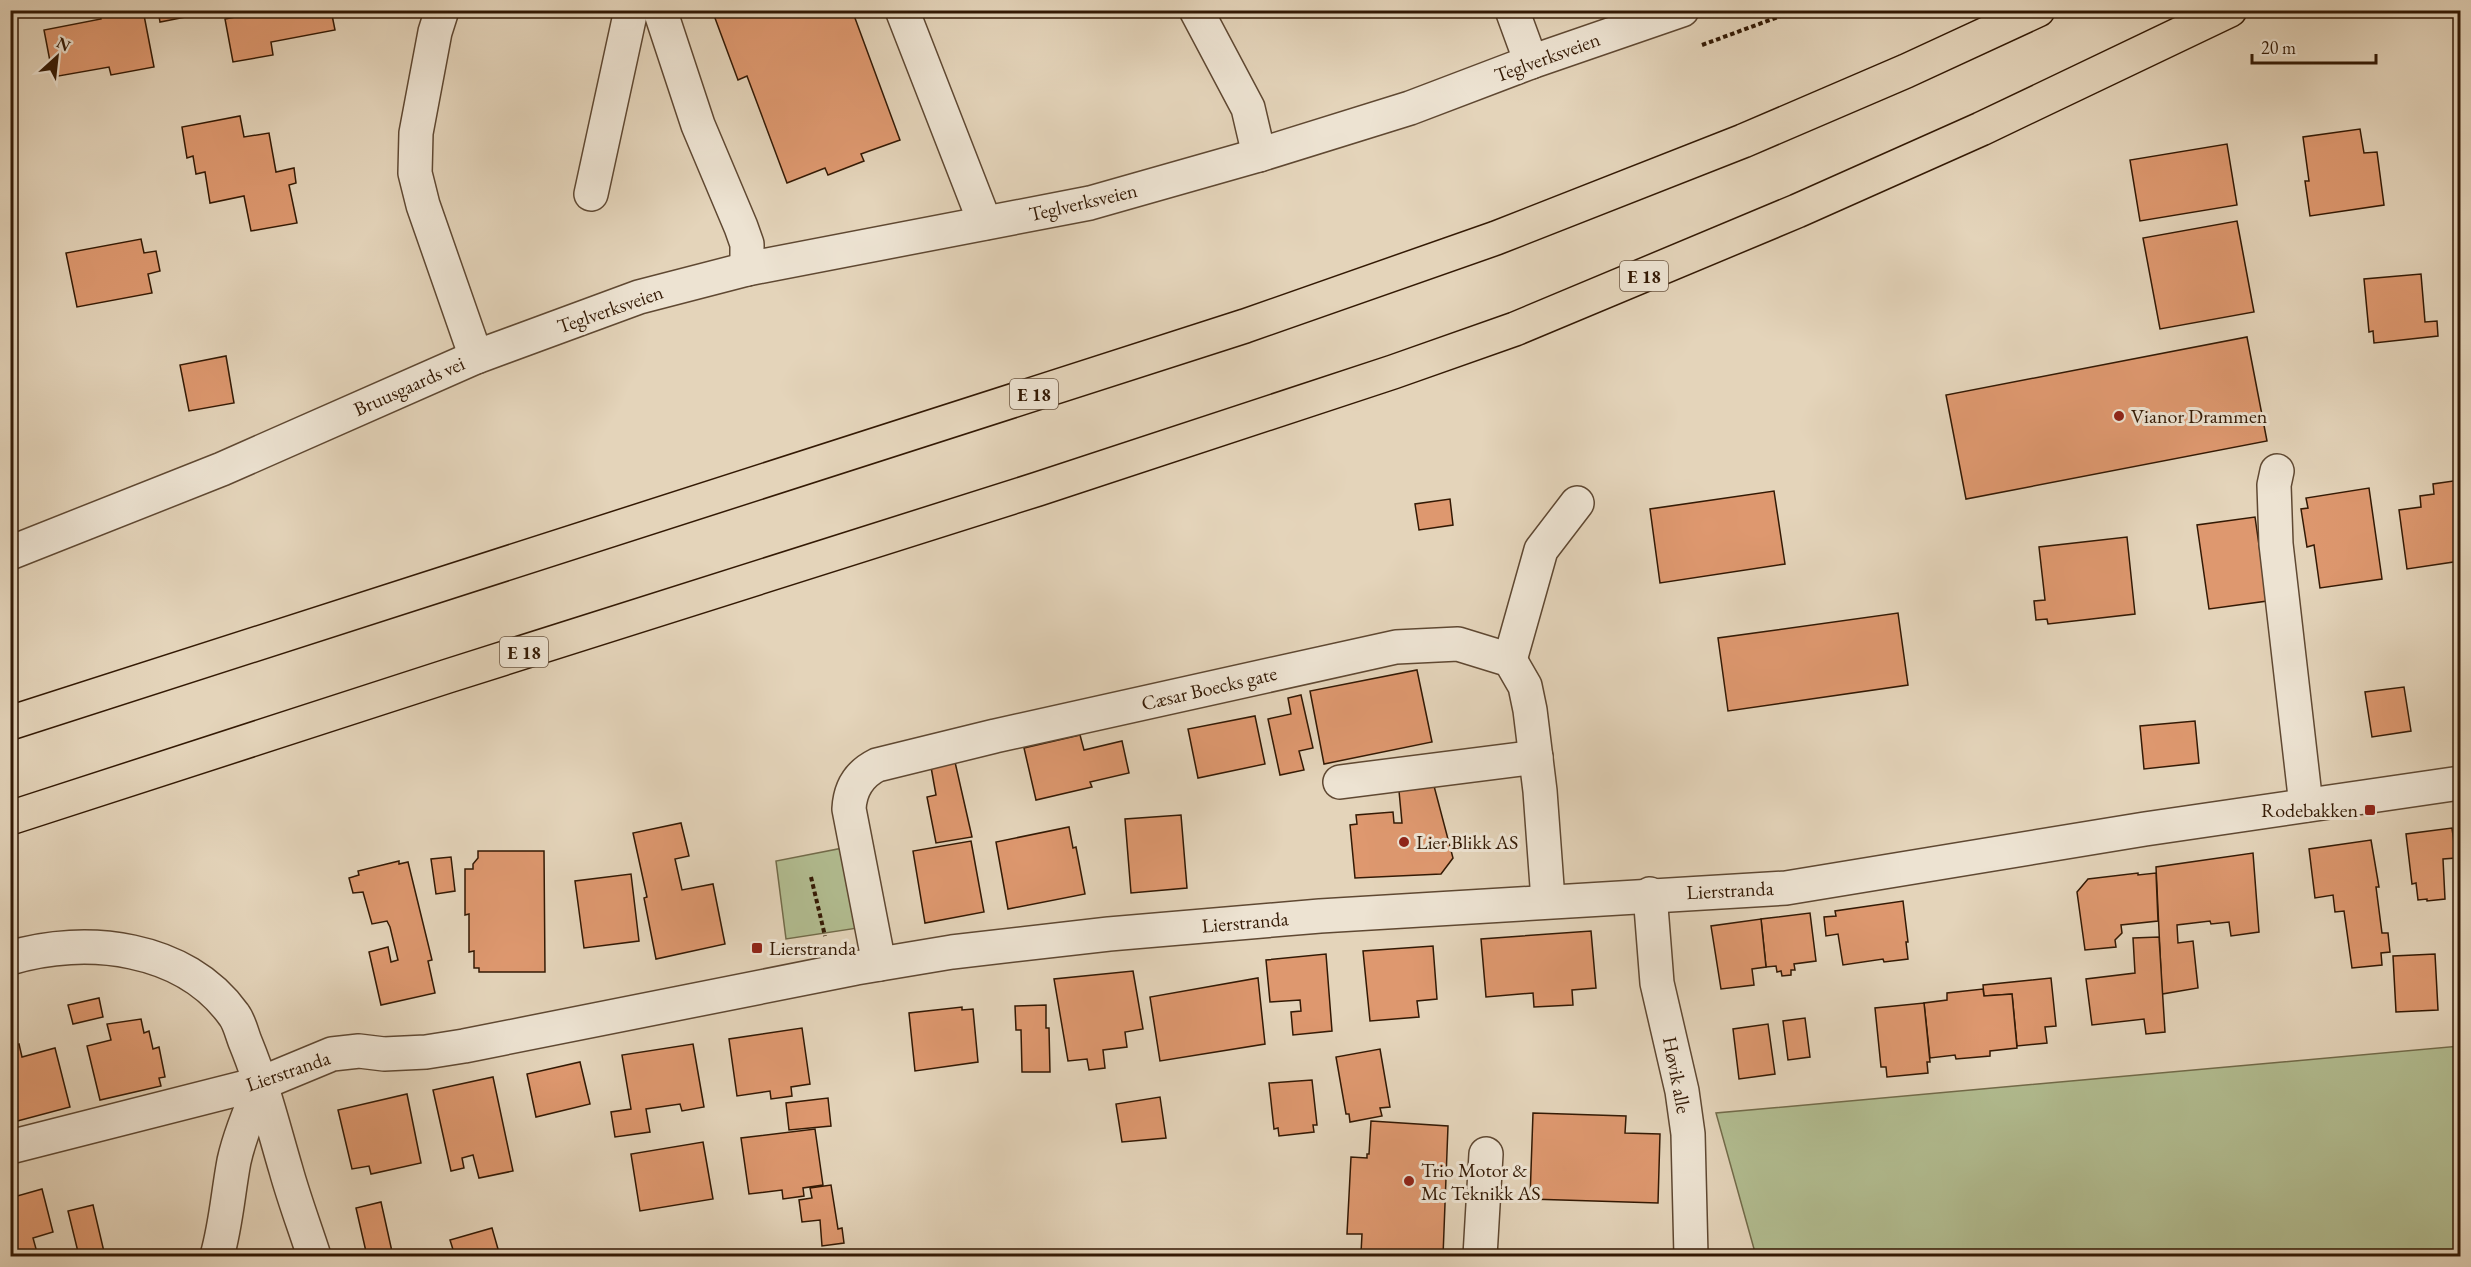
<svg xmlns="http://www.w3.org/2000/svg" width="2471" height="1267" viewBox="0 0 2471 1267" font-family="'EB Garamond',serif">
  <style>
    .green { fill: #b2bd91; stroke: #726b4a; stroke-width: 1.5 }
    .building { fill: #de986f; stroke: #331904; stroke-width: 1.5 }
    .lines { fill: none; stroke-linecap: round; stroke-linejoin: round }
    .minor-casing { stroke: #5f4832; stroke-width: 36 }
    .highway-casing { stroke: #331904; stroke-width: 36 }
    .path { stroke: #331904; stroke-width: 4; stroke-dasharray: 4.5 3; stroke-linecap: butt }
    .minor { stroke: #ede3d2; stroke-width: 33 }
    .highway { stroke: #e4d4ba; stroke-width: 33 }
    .poi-dot { fill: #8f2418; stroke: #ede3d2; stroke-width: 2 }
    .labels { text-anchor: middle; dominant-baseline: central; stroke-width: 6; stroke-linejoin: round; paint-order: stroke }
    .shield { fill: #ede3d2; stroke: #6b5642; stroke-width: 1.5 }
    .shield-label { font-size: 18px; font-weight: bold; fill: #331904 }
    .street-label { font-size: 20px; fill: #331904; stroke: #ede3d2 }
    .poi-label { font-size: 20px; fill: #331904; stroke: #ede3d2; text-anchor: start }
  </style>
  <rect width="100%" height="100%" fill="#e4d4ba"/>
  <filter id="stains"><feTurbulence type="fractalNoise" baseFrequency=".00333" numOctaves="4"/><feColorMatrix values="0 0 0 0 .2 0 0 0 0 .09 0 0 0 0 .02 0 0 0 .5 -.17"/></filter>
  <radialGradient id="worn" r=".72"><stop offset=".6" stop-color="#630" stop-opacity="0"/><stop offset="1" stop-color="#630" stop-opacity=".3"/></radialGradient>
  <g class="green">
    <path d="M 843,848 L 858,928 L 786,939 L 776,861 Z"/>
    <path d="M 2460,1046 L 2460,1256 L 1756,1256 L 1716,1113 Z"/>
  </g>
  <g class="building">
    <path d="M 143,10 L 154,67 L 111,75 L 109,67 L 53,77 L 44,30 L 101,19 L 99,11 Z"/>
    <path d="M 158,10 L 185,10 L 186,17 L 160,22 Z"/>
    <path d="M 261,10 L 331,10 L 335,30 L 271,42 L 273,55 L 233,62 L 225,19 L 261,12 Z"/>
    <path d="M 712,10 L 852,10 L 900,140 L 861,154 L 864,161 L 828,175 L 825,168 L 787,183 L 747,76 L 738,80 Z"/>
    <path d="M 240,116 L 244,137 L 269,133 L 276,172 L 294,168 L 296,183 L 289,185 L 297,223 L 251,231 L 244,196 L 210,203 L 205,172 L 196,174 L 193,156 L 187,158 L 182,127 Z"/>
    <path d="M 2360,129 L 2364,153 L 2377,152 L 2384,205 L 2310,216 L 2305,181 L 2309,181 L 2303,137 Z"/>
    <path d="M 2227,144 L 2237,205 L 2140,221 L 2130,160 Z"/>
    <path d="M 2237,221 L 2254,312 L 2160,329 L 2143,238 Z"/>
    <path d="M 141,239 L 144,253 L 156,251 L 160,271 L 148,274 L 152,293 L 77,307 L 66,253 Z"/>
    <path d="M 2421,274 L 2425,322 L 2437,321 L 2438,336 L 2374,343 L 2373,331 L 2369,332 L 2364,279 Z"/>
    <path d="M 2247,337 L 2267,441 L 1966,499 L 1946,395 Z"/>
    <path d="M 226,356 L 234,403 L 189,411 L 180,365 Z"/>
    <path d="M 2460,480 L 2460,561 L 2407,569 L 2399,510 L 2421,507 L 2420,496 L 2434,494 L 2433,484 Z"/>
    <path d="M 2369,488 L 2382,579 L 2320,588 L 2314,545 L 2307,547 L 2301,509 L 2308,508 L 2306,498 Z"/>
    <path d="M 1774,491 L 1785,564 L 1660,583 L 1650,509 Z"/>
    <path d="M 1450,499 L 1453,525 L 1419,530 L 1415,504 Z"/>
    <path d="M 2255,517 L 2267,601 L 2209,609 L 2197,525 Z"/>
    <path d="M 2127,537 L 2135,614 L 2048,624 L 2047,619 L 2036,620 L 2034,601 L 2045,600 L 2039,547 Z"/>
    <path d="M 1898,613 L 1908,685 L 1728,711 L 1718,638 Z"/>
    <path d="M 1417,670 L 1432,742 L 1324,764 L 1310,691 Z"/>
    <path d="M 2404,687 L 2411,731 L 2372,737 L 2365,692 Z"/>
    <path d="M 1301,695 L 1313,748 L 1299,751 L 1304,770 L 1280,775 L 1268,719 L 1291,714 L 1288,698 Z"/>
    <path d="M 1255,716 L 1265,764 L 1198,778 L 1188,729 Z"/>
    <path d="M 2195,721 L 2199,763 L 2144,769 L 2140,726 Z"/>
    <path d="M 1080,735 L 1084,750 L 1122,741 L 1129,773 L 1090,782 L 1092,787 L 1036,800 L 1024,748 Z"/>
    <path d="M 955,762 L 972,837 L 936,843 L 927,797 L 936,795 L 931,767 Z"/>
    <path d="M 1434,786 L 1453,858 L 1441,874 L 1355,878 L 1350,825 L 1357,824 L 1356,815 L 1393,812 L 1394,823 L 1402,823 L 1399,791 Z"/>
    <path d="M 1181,815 L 1187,888 L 1131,893 L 1125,819 Z"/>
    <path d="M 681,823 L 689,856 L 675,859 L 682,890 L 713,884 L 725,944 L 656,959 L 644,898 L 647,897 L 633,833 Z"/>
    <path d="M 1069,827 L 1073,848 L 1076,847 L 1085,894 L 1008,909 L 996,842 Z"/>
    <path d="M 2452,828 L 2456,858 L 2443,859 L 2445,899 L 2427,901 L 2427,899 L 2418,900 L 2416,883 L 2412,884 L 2406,834 Z"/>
    <path d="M 2371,840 L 2379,887 L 2376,887 L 2382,933 L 2388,933 L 2390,952 L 2381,953 L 2382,965 L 2352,968 L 2344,911 L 2335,912 L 2333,895 L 2315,898 L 2309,849 Z"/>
    <path d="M 971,841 L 984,912 L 925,923 L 913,851 Z"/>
    <path d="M 478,851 L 544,851 L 545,972 L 479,972 L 479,968 L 474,968 L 474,951 L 469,952 L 469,914 L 465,915 L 465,869 L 473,869 L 473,864 L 478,858 Z"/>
    <path d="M 2253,853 L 2259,932 L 2231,936 L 2229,922 L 2211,924 L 2210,921 L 2177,925 L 2178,943 L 2193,941 L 2198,988 L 2162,994 L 2156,867 Z"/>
    <path d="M 451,857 L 455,891 L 436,894 L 431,859 Z"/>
    <path d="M 399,861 L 399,864 L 408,862 L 432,960 L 428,961 L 435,993 L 381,1005 L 369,952 L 388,947 L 391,962 L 398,960 L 390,927 L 387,921 L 372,924 L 363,892 L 353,893 L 349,878 L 359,875 L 358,871 Z"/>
    <path d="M 2138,873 L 2138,875 L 2156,873 L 2158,921 L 2121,925 L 2122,933 L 2115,940 L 2116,947 L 2085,950 L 2077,892 L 2088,879 Z"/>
    <path d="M 631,874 L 639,941 L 584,948 L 575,881 Z"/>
    <path d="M 1903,901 L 1908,942 L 1906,942 L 1908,959 L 1884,962 L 1883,959 L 1843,965 L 1838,934 L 1826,936 L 1824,917 L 1836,916 L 1835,911 Z"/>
    <path d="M 1810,913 L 1816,961 L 1794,964 L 1795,970 L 1791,970 L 1791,975 L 1782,976 L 1781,971 L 1777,972 L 1776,966 L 1766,967 L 1761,919 Z"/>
    <path d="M 1761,919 L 1766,967 L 1752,969 L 1754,985 L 1721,989 L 1711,926 Z"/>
    <path d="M 1591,931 L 1596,988 L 1572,990 L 1573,1005 L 1534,1007 L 1533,993 L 1486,997 L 1481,939 Z"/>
    <path d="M 2159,937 L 2165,1032 L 2146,1034 L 2144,1019 L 2092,1025 L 2086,979 L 2135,973 L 2133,938 Z"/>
    <path d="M 1433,946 L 1437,999 L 1417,1001 L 1419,1017 L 1370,1021 L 1363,951 Z"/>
    <path d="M 1326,954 L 1332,1031 L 1293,1035 L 1291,1012 L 1301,1011 L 1300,1000 L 1270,1002 L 1266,960 Z"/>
    <path d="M 2435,954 L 2438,1010 L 2396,1012 L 2393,956 Z"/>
    <path d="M 1133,971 L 1143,1029 L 1125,1032 L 1127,1047 L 1103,1050 L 1105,1068 L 1089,1070 L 1087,1059 L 1068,1061 L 1054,979 Z"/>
    <path d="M 1258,978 L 1265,1044 L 1160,1061 L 1150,997 Z"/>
    <path d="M 2051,978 L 2056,1026 L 2045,1027 L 2047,1043 L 2017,1046 L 2012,994 L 1984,996 L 1983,985 Z"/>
    <path d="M 1983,989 L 1984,996 L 2012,994 L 2017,1048 L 1990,1051 L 1990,1056 L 1956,1059 L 1955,1055 L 1930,1058 L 1924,1003 L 1947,1000 L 1947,993 Z"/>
    <path d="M 99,998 L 103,1017 L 73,1024 L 68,1005 Z"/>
    <path d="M 1924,1003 L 1930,1062 L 1927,1062 L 1928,1073 L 1887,1077 L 1886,1067 L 1881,1067 L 1875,1008 Z"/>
    <path d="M 1046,1005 L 1046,1028 L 1049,1028 L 1050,1072 L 1022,1072 L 1021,1030 L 1016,1030 L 1015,1006 Z"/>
    <path d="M 962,1007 L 962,1010 L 973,1009 L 978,1062 L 915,1071 L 909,1013 Z"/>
    <path d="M 1805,1018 L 1810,1057 L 1788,1060 L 1783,1021 Z"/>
    <path d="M 141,1019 L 144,1033 L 149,1031 L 153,1049 L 159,1047 L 165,1077 L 159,1078 L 161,1086 L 100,1100 L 87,1046 L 111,1040 L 107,1024 Z"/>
    <path d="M 1768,1024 L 1775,1074 L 1739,1079 L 1733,1029 Z"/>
    <path d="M 802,1028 L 810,1084 L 791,1087 L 792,1096 L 771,1099 L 770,1091 L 737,1096 L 729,1039 Z"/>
    <path d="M 19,1044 L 22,1057 L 55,1048 L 70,1107 L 10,1123 L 10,1047 Z"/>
    <path d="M 693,1044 L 704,1107 L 682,1111 L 680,1104 L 646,1109 L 650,1132 L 615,1137 L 611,1112 L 631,1109 L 622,1055 Z"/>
    <path d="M 1380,1049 L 1390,1107 L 1380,1108 L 1382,1116 L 1350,1122 L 1349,1114 L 1346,1114 L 1336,1057 Z"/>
    <path d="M 580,1062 L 590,1104 L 536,1117 L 527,1074 Z"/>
    <path d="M 493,1077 L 513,1171 L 479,1178 L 473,1155 L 462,1158 L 464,1168 L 451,1171 L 433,1090 Z"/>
    <path d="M 1312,1080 L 1317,1125 L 1313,1125 L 1314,1132 L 1279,1136 L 1278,1128 L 1274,1129 L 1269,1083 Z"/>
    <path d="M 407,1094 L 421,1163 L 371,1174 L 369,1166 L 352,1169 L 338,1110 Z"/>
    <path d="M 1160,1097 L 1166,1138 L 1122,1142 L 1116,1104 Z"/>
    <path d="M 828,1098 L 831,1126 L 789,1130 L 786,1103 Z"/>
    <path d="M 1533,1113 L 1626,1116 L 1625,1133 L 1660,1134 L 1658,1203 L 1530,1199 Z"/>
    <path d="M 1371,1121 L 1448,1126 L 1443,1256 L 1361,1253 L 1362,1234 L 1347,1234 L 1351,1157 L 1367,1158 L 1367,1154 L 1369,1154 Z"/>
    <path d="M 815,1129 L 823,1185 L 803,1188 L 804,1196 L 783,1199 L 782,1190 L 749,1194 L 741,1138 Z"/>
    <path d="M 703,1142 L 713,1199 L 640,1211 L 631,1154 Z"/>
    <path d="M 831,1185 L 838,1229 L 842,1228 L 844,1243 L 822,1246 L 820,1220 L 802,1222 L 799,1200 L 812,1198 L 810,1188 Z"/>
    <path d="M 42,1189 L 53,1232 L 33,1238 L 38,1256 L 10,1256 L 10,1198 Z"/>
    <path d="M 381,1202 L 393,1256 L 367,1256 L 356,1208 Z"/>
    <path d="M 93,1205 L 105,1256 L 79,1256 L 68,1211 Z"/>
    <path d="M 492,1228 L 500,1256 L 455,1256 L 450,1240 Z"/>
  </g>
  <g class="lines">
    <defs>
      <g id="minor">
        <path d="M 442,10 L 435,32 L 416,133 L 415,173 L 423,205 L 476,357"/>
        <path d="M 660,10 L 698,125 L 741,227 L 747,244 L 747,269"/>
        <path d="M 902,10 L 985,223"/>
        <path d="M 1196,10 L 1248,108 L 1259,155"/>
        <path d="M 1512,10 L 1531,62"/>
        <path d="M 591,194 L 631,10"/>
        <path d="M 2277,471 L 2274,485 L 2276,544 L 2306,805"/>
        <path d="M 10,553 L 222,469 L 476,357 L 639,297 L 747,269 L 1090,203 L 1259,155 L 1410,108 L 1531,62 L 1682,10"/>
        <path d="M 1510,660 L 1541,550 L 1577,503"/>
        <path d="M 1340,782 L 1536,757"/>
        <path d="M 1650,894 L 1657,983 L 1682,1091 L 1688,1134 L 1691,1256"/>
        <path d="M 10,958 C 86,935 185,946 234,1015 C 240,1023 242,1035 246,1044 C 264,1088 273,1126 286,1170 C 294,1199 305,1228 314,1256"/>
        <path d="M 879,964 L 849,809 C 850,789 859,774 877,765 L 995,736 L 1396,647 L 1458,644 L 1510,660 L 1525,686 L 1530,710 L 1540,791 L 1548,900"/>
        <path d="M 10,1147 L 262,1083 L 332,1054 L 359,1051 L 384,1054 L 426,1052 L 464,1046 L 856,968 L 952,952 L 1109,934 L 1320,916 L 1786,888 L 2145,829 L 2460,783"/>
        <path d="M 217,1256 C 226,1225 228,1193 234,1161 C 240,1134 251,1108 262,1083"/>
        <path d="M 1480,1256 L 1486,1154"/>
      </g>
      <g id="highway">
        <path d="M 10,723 L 1245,326 L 1496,238 L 1743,141 L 1906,71 L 2038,10"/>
        <path d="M 10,818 L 448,676 L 1038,489 L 1393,372 L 1515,329 L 1797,211 L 1981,129 L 2230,10"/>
      </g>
    </defs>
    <use href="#minor" class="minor-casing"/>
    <use href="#highway" class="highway-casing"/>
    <g class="path">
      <path d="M 1702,45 L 1797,10"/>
      <path d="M 811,877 L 825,936"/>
    </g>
    <use href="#minor" class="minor"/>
    <use href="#highway" class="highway"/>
  </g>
  <g class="poi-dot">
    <circle cx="2119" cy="416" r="6"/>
    <rect x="2364" y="804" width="12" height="12" rx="3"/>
    <circle cx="1404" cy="842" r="6"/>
    <rect x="751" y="942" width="12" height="12" rx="3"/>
    <circle cx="1409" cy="1181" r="6"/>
  </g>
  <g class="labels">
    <g class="shield">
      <rect x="1620" y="261" width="48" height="30" rx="4.5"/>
      <rect x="1010" y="379" width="48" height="30" rx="4.5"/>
      <rect x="500" y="637" width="48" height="30" rx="4.5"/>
    </g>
    <g class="shield-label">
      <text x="1644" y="276">E 18</text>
      <text x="1034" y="394">E 18</text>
      <text x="524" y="652">E 18</text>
    </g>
    <g class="street-label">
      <text transform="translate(1547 57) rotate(-20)">Teglverksveien</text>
      <text transform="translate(1083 202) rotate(-13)">Teglverksveien</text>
      <text transform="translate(610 309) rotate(-19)">Teglverksveien</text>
      <text transform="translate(409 386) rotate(-24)">Bruusgaards vei</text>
      <text transform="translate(1209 688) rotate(-13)">Cæsar Boecks gate</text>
      <text transform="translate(1730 890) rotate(-3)">Lierstranda</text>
      <text transform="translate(1245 922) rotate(-5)">Lierstranda</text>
      <text transform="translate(288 1071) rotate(-19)">Lierstranda</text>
      <text transform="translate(1677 1075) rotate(79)">Høvik alle</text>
    </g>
    <g class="poi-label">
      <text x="2131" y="416">Vianor Drammen</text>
      <text x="2358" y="810" text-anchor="end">Rodebakken</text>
      <text x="1416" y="842">Lier Blikk AS</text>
      <text x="769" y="948">Lierstranda</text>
      <text x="1421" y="1170">Trio Motor &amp;<tspan x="1421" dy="23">Mc Teknikk AS</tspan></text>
    </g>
  </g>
  <rect width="2471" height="1267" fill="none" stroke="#e4d4ba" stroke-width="36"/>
  <rect x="12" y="12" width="2447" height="1243" fill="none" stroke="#331904" stroke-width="3"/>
  <rect x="18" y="18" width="2435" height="1231" fill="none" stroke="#331904" stroke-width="1.5"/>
  <g transform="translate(57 57) rotate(27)" stroke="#ede3d2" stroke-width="4.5" paint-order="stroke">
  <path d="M0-4.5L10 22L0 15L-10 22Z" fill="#331904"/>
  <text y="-9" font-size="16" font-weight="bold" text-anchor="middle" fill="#331904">N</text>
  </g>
  <path d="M2252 54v9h124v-9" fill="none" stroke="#331904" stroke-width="3"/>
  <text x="2261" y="54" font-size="18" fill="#331904" stroke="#ede3d2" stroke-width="4.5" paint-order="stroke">20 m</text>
  <rect width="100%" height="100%" filter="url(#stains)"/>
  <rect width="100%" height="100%" fill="url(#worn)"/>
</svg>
